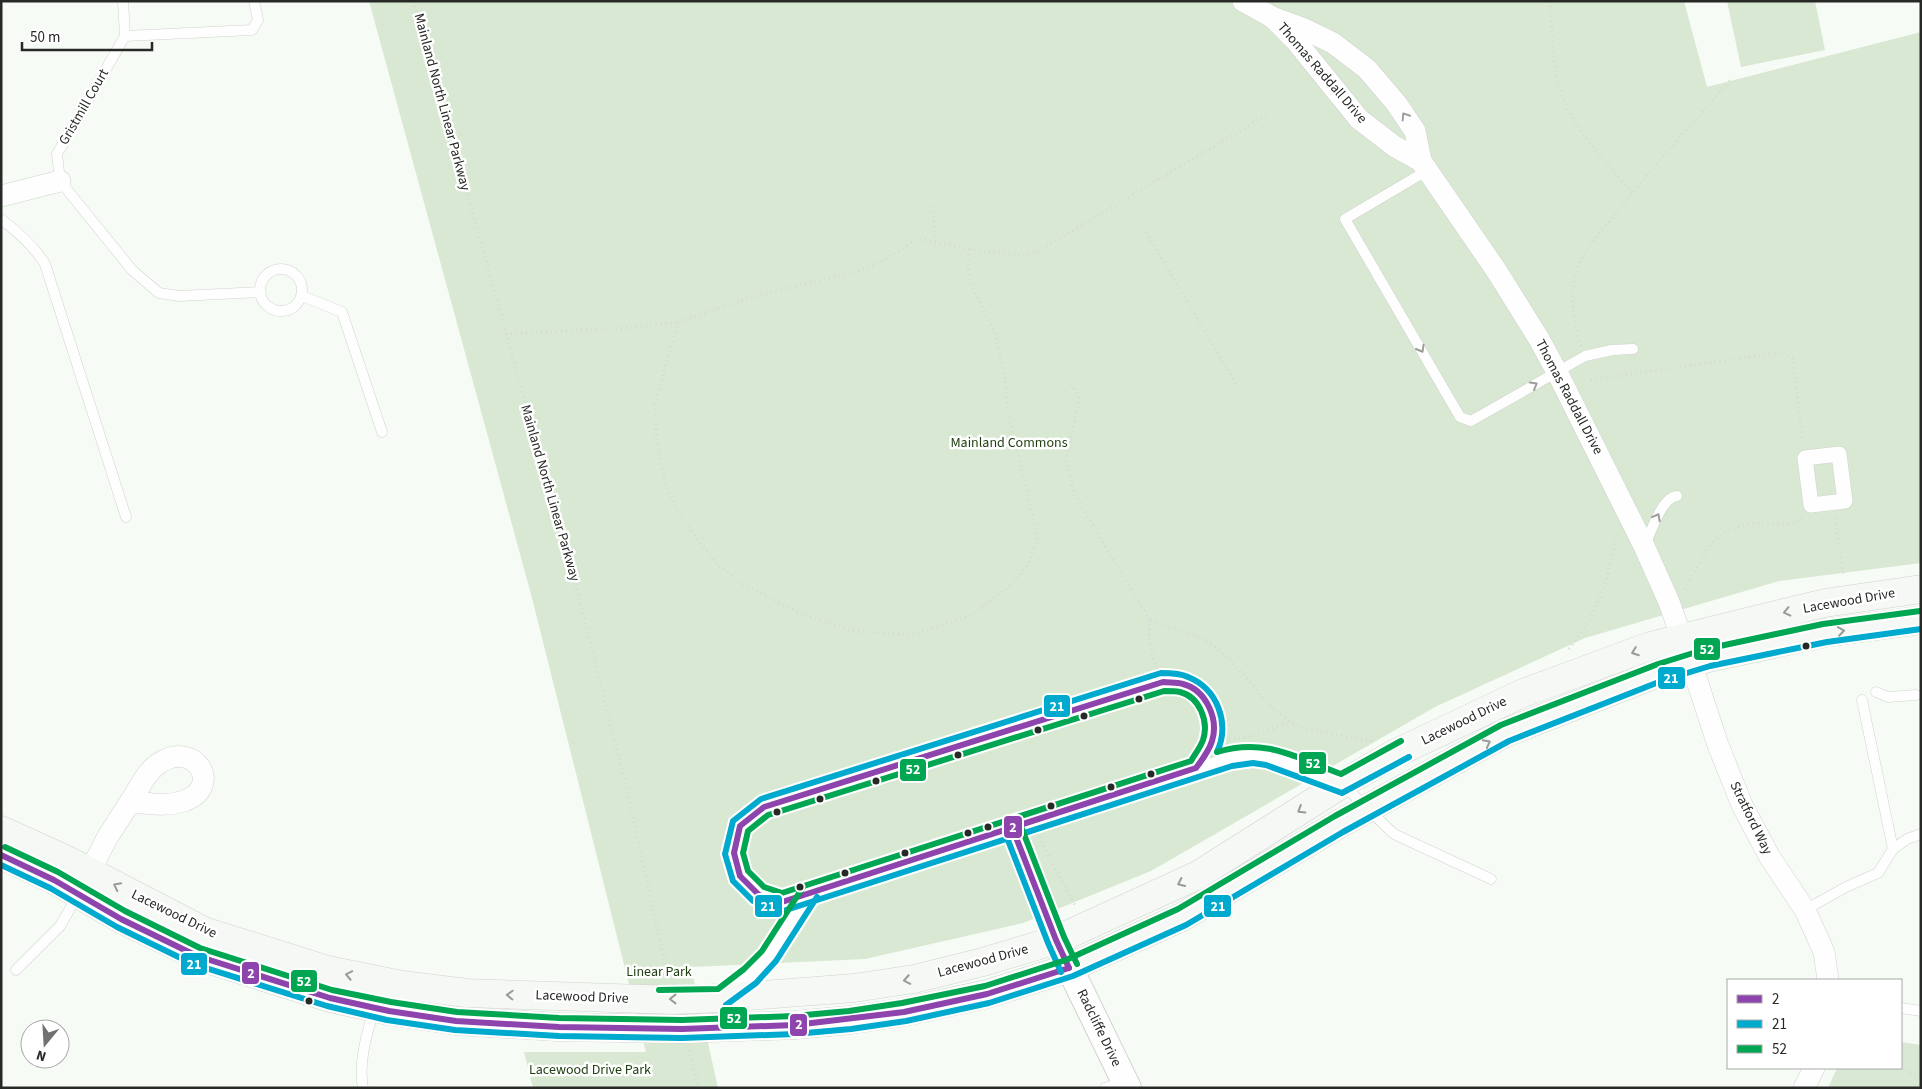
<svg xmlns="http://www.w3.org/2000/svg" width="1922" height="1089" viewBox="0 0 1922 1089" font-family="'Source Sans 3',sans-serif">
  <style>
    .green { fill: #d8e8d2 }
    .lines { fill: none; stroke-linecap: round; stroke-linejoin: round }
    .service-casing { stroke: #d0d3ce; stroke-width: 11 }
    .pedestrian-casing { stroke: #d0d3ce; stroke-width: 16 }
    .minor-casing { stroke: #d0d3ce; stroke-width: 22 }
    .tertiary-casing { stroke: #d0d3ce; stroke-width: 28 }
    .secondary-casing { stroke: #d0d3ce; stroke-width: 29 }
    .path { stroke: #d8d8d7; stroke-width: 3; stroke-dasharray: 1 4; stroke-linecap: butt }
    .service { stroke: #fefefe; stroke-width: 10 }
    .pedestrian { stroke: #fefefe; stroke-width: 15 }
    .minor { stroke: #fefefe; stroke-width: 21 }
    .tertiary { stroke: #fefefe; stroke-width: 26 }
    .secondary { stroke: #f5f8f4; stroke-width: 28 }
    .bus-1-casing { stroke: #fff; stroke-width: 10 }
    .bus-2-casing { stroke: #fff; stroke-width: 10 }
    .bus-3-casing { stroke: #fff; stroke-width: 10 }
    .bus-1 { stroke: #8e44ad; stroke-width: 6 }
    .bus-2 { stroke: #00a9ce; stroke-width: 6 }
    .bus-3 { stroke: #00a651; stroke-width: 6 }
    .oneway { stroke: #9d9e9c }
    .oneway2 { stroke: #989b97 }
    .bus-dot { fill: #262925; stroke: #fff; stroke-width: 2 }
    .labels { text-anchor: middle; dominant-baseline: central; stroke-width: 5; stroke-linejoin: round; paint-order: stroke }
    .street-label { font-size: 14px; fill: #262925; stroke: #fff }
    .park-label { font-size: 14px; fill: #1d3d0e; stroke: #fff }
    .line-badge { stroke: #fff; stroke-width: 2 }
    .badge-label { font-size: 14px; text-anchor: middle; font-weight: bold; fill: #fff }
  </style>
  <rect width="100%" height="100%" fill="#f7fbf5"/>
  <g class="green">
    <path d="M 369,1 L 1684,1 L 1707,87 L 1921,32 L 1921,563 L 1779,581 L 1585,638 L 1435,707 L 1151,871 L 1023,923 L 865,959 L 691,967 L 718,1088 L 533,1088 L 524,1052 L 646,1052 L 532,598 Z"/>
    <path d="M 1727,1 L 1815,1 L 1825,50 L 1741,67 Z"/>
    <path d="M 1901,1042 L 1921,1045 L 1921,1088 L 1828,1088 L 1837,1068 L 1901,1068 Z"/>
  </g>
  <g class="lines">
    <defs>
      <g id="service">
        <path d="M 123,1 L 125,36 L 57,154 L 60,181 L 132,270 L 159,293 L 179,296 L 261,292"/>
        <path d="M 125,36 L 252,30 L 258,20 L 254,1"/>
        <path d="M 1428,170 L 1345,219 L 1460,417 L 1471,421 L 1585,356 L 1612,350 L 1633,349"/>
        <path d="M 1,219 C 18,232 34,246 45,264 L 126,517"/>
        <circle cx="281" cy="290" r="21"/>
        <path d="M 302,296 L 342,312 L 382,432"/>
        <path d="M 1645,545 C 1651,532 1662,497 1677,496"/>
        <path d="M 1876,692 L 1888,697 L 1916,695"/>
        <path d="M 1862,700 L 1893,849 L 1907,839 L 1921,834"/>
        <path d="M 1196,768 C 1203,758 1211,749 1213,737 C 1218,716 1206,694 1186,685 C 1180,682 1170,683 1163,682 L 764,807 L 740,826 L 734,853 L 740,876 L 759,895 L 782,902 L 1230,757 L 1253,754 L 1281,760 L 1320,777 L 1342,784 L 1394,834 L 1491,879"/>
        <path d="M 1012,827 L 1055,940"/>
        <path d="M 1805,910 L 1846,887 L 1878,873 L 1893,849"/>
        <path d="M 16,970 L 60,926 L 78,895"/>
        <path d="M 732,990 L 750,976 L 769,956 L 810,892"/>
        <path d="M 1901,1008 L 1921,1011"/>
        <path d="M 363,1088 C 358,1062 367,1034 374,1009"/>
        <path d="M 1105,1088 L 1124,1081"/>
      </g>
      <path id="pedestrian" d="M 1839,454 L 1845,501 L 1811,505 L 1805,458 Z"/>
      <g id="minor">
        <path d="M 1243,1 L 1272,17 L 1302,28 L 1333,43 L 1367,69 L 1396,103 L 1415,131 L 1421,161"/>
        <path d="M 1272,17 L 1295,40 L 1359,119 L 1394,146 L 1421,161 L 1496,270 L 1539,339 L 1557,372 L 1644,546 L 1669,602 L 1698,684 L 1718,745 L 1742,805 L 1769,856 L 1805,910 L 1824,952 L 1828,980"/>
        <path d="M 1,196 L 60,181"/>
        <path d="M 83,885 L 107,838 L 130,802 C 148,803 167,807 184,801 C 224,787 195,738 158,764 C 146,772 138,790 130,802"/>
        <path d="M 1804,1088 L 1814,1068"/>
      </g>
      <path id="tertiary" d="M 1056,940 L 1128,1088"/>
      <g id="secondary">
        <path d="M 1,830 L 65,859 L 204,931 L 328,970 L 402,985 L 467,993 L 674,1000 L 721,998 L 854,988 L 914,979 L 983,962 L 1056,940 L 1198,875 L 1342,784 L 1394,754 L 1523,693 L 1650,646 L 1682,638 L 1825,603 L 1921,589"/>
        <path d="M 1,855 L 54,880 L 121,919 L 197,956 L 330,998 L 389,1011 L 456,1021 L 559,1027 L 682,1029 L 795,1025 L 850,1020 L 904,1012 L 987,994 L 1069,968 L 1182,917 L 1339,824 L 1505,733 L 1661,672 L 1708,658 L 1825,633 L 1921,620"/>
      </g>
    </defs>
    <use href="#service" class="service-casing"/>
    <use href="#pedestrian" class="pedestrian-casing"/>
    <use href="#minor" class="minor-casing"/>
    <use href="#tertiary" class="tertiary-casing"/>
    <use href="#secondary" class="secondary-casing"/>
    <g class="path">
      <path d="M 414,1 L 576,585 L 626,785 L 668,978"/>
      <path d="M 1550,1 C 1552,26 1552,53 1557,78 C 1566,124 1603,158 1632,192"/>
      <path d="M 933,206 L 935,243"/>
      <path d="M 1146,232 L 1236,384"/>
      <path d="M 678,322 L 655,404 L 657,444 L 666,487 L 680,516 L 715,562 L 742,584 L 799,613 L 853,631 L 911,635 L 970,616 L 1008,588 L 1027,566 L 1038,538 L 1007,407 L 1005,375 L 995,333 L 971,284 L 968,266 L 969,249"/>
      <path d="M 506,334 L 640,327 L 678,322 L 755,296 L 856,272 L 888,258 L 912,242 L 918,239 L 969,249 L 1023,256 L 1040,250 L 1268,114"/>
      <path d="M 1581,346 C 1573,322 1570,299 1576,274 C 1581,252 1599,234 1613,217 C 1651,169 1692,124 1732,78"/>
      <path d="M 1591,380 L 1783,352 L 1793,358 L 1803,443"/>
      <path d="M 1071,384 L 1078,396 L 1079,401 L 1066,460 L 1075,495 L 1150,621 C 1147,640 1151,653 1158,671"/>
      <path d="M 1835,518 L 1844,577"/>
      <path d="M 1684,589 C 1694,573 1707,544 1723,533 C 1735,526 1754,522 1768,523 C 1781,523 1793,527 1804,516"/>
      <path d="M 1150,621 C 1172,628 1196,632 1214,646 C 1242,666 1262,705 1291,722 C 1313,735 1348,734 1373,742"/>
      <path d="M 1569,649 C 1600,612 1607,579 1617,534"/>
      <path d="M 1224,738 C 1247,742 1270,729 1290,722"/>
      <path d="M 1039,832 L 1043,845 L 1076,907"/>
      <path d="M 689,1050 L 698,1088"/>
      <path d="M 1901,1068 L 1921,1078"/>
    </g>
    <use href="#service" class="service"/>
    <use href="#pedestrian" class="pedestrian"/>
    <use href="#minor" class="minor"/>
    <use href="#tertiary" class="tertiary"/>
    <use href="#secondary" class="secondary"/>
    <defs>
      <g id="bus-1">
        <path d="M 1163,682 C 1169,683 1176,682 1183,684 C 1206,690 1219,719 1212,741 C 1209,751 1202,760 1196,768 L 782,902 L 759,895 L 740,876 L 734,853 L 740,826 L 764,807 Z"/>
        <path d="M 1012,827 L 1056,940 L 1069,968"/>
        <path d="M 1,855 L 54,880 L 121,919 L 197,956 L 330,998 L 389,1011 L 456,1021 L 559,1027 L 682,1029 L 795,1025 L 904,1012 L 987,994 L 1069,968"/>
      </g>
      <g id="bus-2">
        <path d="M 1217,752 C 1230,724 1218,689 1188,677 C 1180,673 1170,673 1161,673 L 761,799 L 733,821 L 725,854 L 733,881 L 753,901 L 783,911 L 1232,766 L 1253,763 L 1266,765 L 1342,793 L 1409,757"/>
        <path d="M 1004,830 L 1048,943 L 1061,972"/>
        <path d="M 1,865 L 50,888 L 117,927 L 193,964 L 327,1006 L 387,1020 L 455,1030 L 559,1036 L 682,1038 L 795,1034 L 851,1029 L 906,1021 L 989,1003 L 1073,976 L 1186,925 L 1343,832 L 1509,741 L 1664,680 L 1710,666 L 1827,642 L 1921,629"/>
        <path d="M 726,1005 L 756,983 L 776,961 L 817,897"/>
      </g>
      <g id="bus-3">
        <path d="M 1164,691 C 1169,691 1175,691 1180,692 C 1200,697 1209,722 1203,740 C 1200,748 1195,754 1191,761 L 782,893 L 764,887 L 748,871 L 743,853 L 748,831 L 768,815 Z"/>
        <path d="M 1217,752 C 1265,737 1297,758 1341,774 L 1401,741"/>
        <path d="M 1020,824 L 1064,937 L 1077,964"/>
        <path d="M 5,847 L 58,872 L 125,911 L 200,948 L 332,990 L 391,1002 L 457,1012 L 559,1018 L 682,1020 L 794,1016 L 849,1011 L 902,1003 L 985,986 L 1066,960 L 1178,909 L 1335,816 L 1501,725 L 1658,664 L 1706,649 L 1823,624 L 1920,611"/>
        <path d="M 659,990 L 718,989 L 744,969 L 762,951 L 803,887"/>
      </g>
    </defs>
    <use href="#bus-1" class="bus-1-casing"/>
    <use href="#bus-2" class="bus-2-casing"/>
    <use href="#bus-3" class="bus-3-casing"/>
    <use href="#bus-1" class="bus-1"/>
    <use href="#bus-2" class="bus-2"/>
    <use href="#bus-3" class="bus-3"/>
  </g>
  <defs><path id="oneway-chevron" d="M-2-3.5L2.5 0L-2 3.5" fill="none" stroke-width="1.6" stroke-linecap="round" stroke-linejoin="round" transform="scale(1.25)"/></defs>
  <g class="oneway">
    <use href="#oneway-chevron" transform="translate(1405 116) rotate(-123)"/>
    <use href="#oneway-chevron" transform="translate(1421 349) rotate(60)"/>
    <use href="#oneway-chevron" transform="translate(1534 385) rotate(-30)"/>
    <use href="#oneway-chevron" transform="translate(1657 517) rotate(-62)"/>
  </g>
  <g class="oneway2">
    <use href="#oneway-chevron" transform="translate(1787 612) rotate(167)"/>
    <use href="#oneway-chevron" transform="translate(1841 631) rotate(-8)"/>
    <use href="#oneway-chevron" transform="translate(1635 652) rotate(160)"/>
    <use href="#oneway-chevron" transform="translate(1487 743) rotate(-28)"/>
    <use href="#oneway-chevron" transform="translate(1301 810) rotate(148)"/>
    <use href="#oneway-chevron" transform="translate(1181 883) rotate(155)"/>
    <use href="#oneway-chevron" transform="translate(117 886) rotate(-153)"/>
    <use href="#oneway-chevron" transform="translate(349 975) rotate(-169)"/>
    <use href="#oneway-chevron" transform="translate(907 980) rotate(170)"/>
    <use href="#oneway-chevron" transform="translate(510 995) rotate(-178)"/>
    <use href="#oneway-chevron" transform="translate(673 999) rotate(-180)"/>
  </g>
  <g class="bus-dot">
    <circle cx="1806" cy="646" r="4.5"/>
    <circle cx="1139" cy="699" r="4.5"/>
    <circle cx="1084" cy="716" r="4.5"/>
    <circle cx="1038" cy="730" r="4.5"/>
    <circle cx="958" cy="755" r="4.5"/>
    <circle cx="1151" cy="774" r="4.5"/>
    <circle cx="876" cy="781" r="4.5"/>
    <circle cx="1111" cy="787" r="4.5"/>
    <circle cx="820" cy="799" r="4.5"/>
    <circle cx="1051" cy="806" r="4.5"/>
    <circle cx="777" cy="812" r="4.5"/>
    <circle cx="988" cy="827" r="4.5"/>
    <circle cx="968" cy="833" r="4.5"/>
    <circle cx="905" cy="853" r="4.5"/>
    <circle cx="845" cy="873" r="4.5"/>
    <circle cx="800" cy="887" r="4.5"/>
    <circle cx="309" cy="1001" r="4.5"/>
  </g>
  <g class="labels">
    <g class="street-label">
      <text transform="translate(1322 73) rotate(49)">Thomas Raddall Drive</text>
      <text transform="translate(442 102) rotate(75)">Mainland North Linear Parkway</text>
      <text transform="translate(84 107) rotate(-60)">Gristmill Court</text>
      <text transform="translate(1569 397) rotate(62)">Thomas Raddall Drive</text>
      <text transform="translate(550 493) rotate(74)">Mainland North Linear Parkway</text>
      <text transform="translate(1849 601) rotate(-10)">Lacewood Drive</text>
      <text transform="translate(1464 721) rotate(-26)">Lacewood Drive</text>
      <text transform="translate(1751 818) rotate(64)">Stratford Way</text>
      <text transform="translate(174 914) rotate(26)">Lacewood Drive</text>
      <text transform="translate(983 961) rotate(-15)">Lacewood Drive</text>
      <text transform="translate(582 997) rotate(2)">Lacewood Drive</text>
      <text transform="translate(1099 1028) rotate(64)">Radcliffe Drive</text>
    </g>
    <g class="park-label">
      <text x="1009" y="443">Mainland Commons</text>
      <text x="659" y="972">Linear Park</text>
      <text x="590" y="1070">Lacewood Drive Park</text>
    </g>
  </g>
  <g class="line-badge">
    <rect x="1693" y="637" width="28" height="24" rx="5" fill="#00a651"/>
    <rect x="1657" y="666" width="29" height="24" rx="5" fill="#00a9ce"/>
    <rect x="1043" y="694" width="28" height="24" rx="5" fill="#00a9ce"/>
    <rect x="1298" y="751" width="29" height="24" rx="5" fill="#00a651"/>
    <rect x="899" y="758" width="28" height="24" rx="5" fill="#00a651"/>
    <rect x="1003" y="815" width="20" height="24" rx="5" fill="#8e44ad"/>
    <rect x="754" y="894" width="29" height="24" rx="5" fill="#00a9ce"/>
    <rect x="1203" y="894" width="29" height="24" rx="5" fill="#00a9ce"/>
    <rect x="180" y="952" width="28" height="24" rx="5" fill="#00a9ce"/>
    <rect x="241" y="961" width="19" height="24" rx="5" fill="#8e44ad"/>
    <rect x="290" y="969" width="28" height="24" rx="5" fill="#00a651"/>
    <rect x="719" y="1006" width="29" height="24" rx="5" fill="#00a651"/>
    <rect x="789" y="1013" width="19" height="24" rx="5" fill="#8e44ad"/>
  </g>
  <g class="badge-label">
    <text x="1707" y="654">52</text>
    <text x="1671" y="683">21</text>
    <text x="1057" y="711">21</text>
    <text x="1313" y="768">52</text>
    <text x="913" y="774">52</text>
    <text x="1013" y="832">2</text>
    <text x="768" y="911">21</text>
    <text x="1218" y="911">21</text>
    <text x="194" y="969">21</text>
    <text x="251" y="978">2</text>
    <text x="304" y="986">52</text>
    <text x="734" y="1023">52</text>
    <text x="799" y="1029">2</text>
  </g>
  <rect width="1922" height="1089" fill="none" stroke="#262925" stroke-width="5"/>
  <rect x="1727" y="979" width="175" height="90" fill="#ffffff" stroke="#a8a9a8"/>
  <rect x="1737" y="995" width="25" height="8" fill="#8e44ad" stroke="#a8a9a8"/>
  <text x="1772" y="1004" font-size="15" fill="#262925">2</text>
  <rect x="1737" y="1020" width="25" height="8" fill="#00a9ce" stroke="#a8a9a8"/>
  <text x="1772" y="1029" font-size="15" fill="#262925">21</text>
  <rect x="1737" y="1045" width="25" height="8" fill="#00a651" stroke="#a8a9a8"/>
  <text x="1772" y="1054" font-size="15" fill="#262925">52</text>
  <g transform="translate(45 1044) rotate(198)"><circle r="24" fill="#ffffff" stroke="#a8a9a8"/>
  <path d="M0-4L9 19L0 12L-9 19Z" fill="#6f726e"/>
  <text y="-8" font-size="14" font-weight="bold" text-anchor="middle" fill="#262925">N</text>
  </g>
  <path d="M22 42v8h130v-8" fill="none" stroke="#262925" stroke-width="2.5"/>
  <text x="30" y="42" font-size="15" fill="#262925" stroke="#ffffff" stroke-width="4" paint-order="stroke">50 m</text>
</svg>
